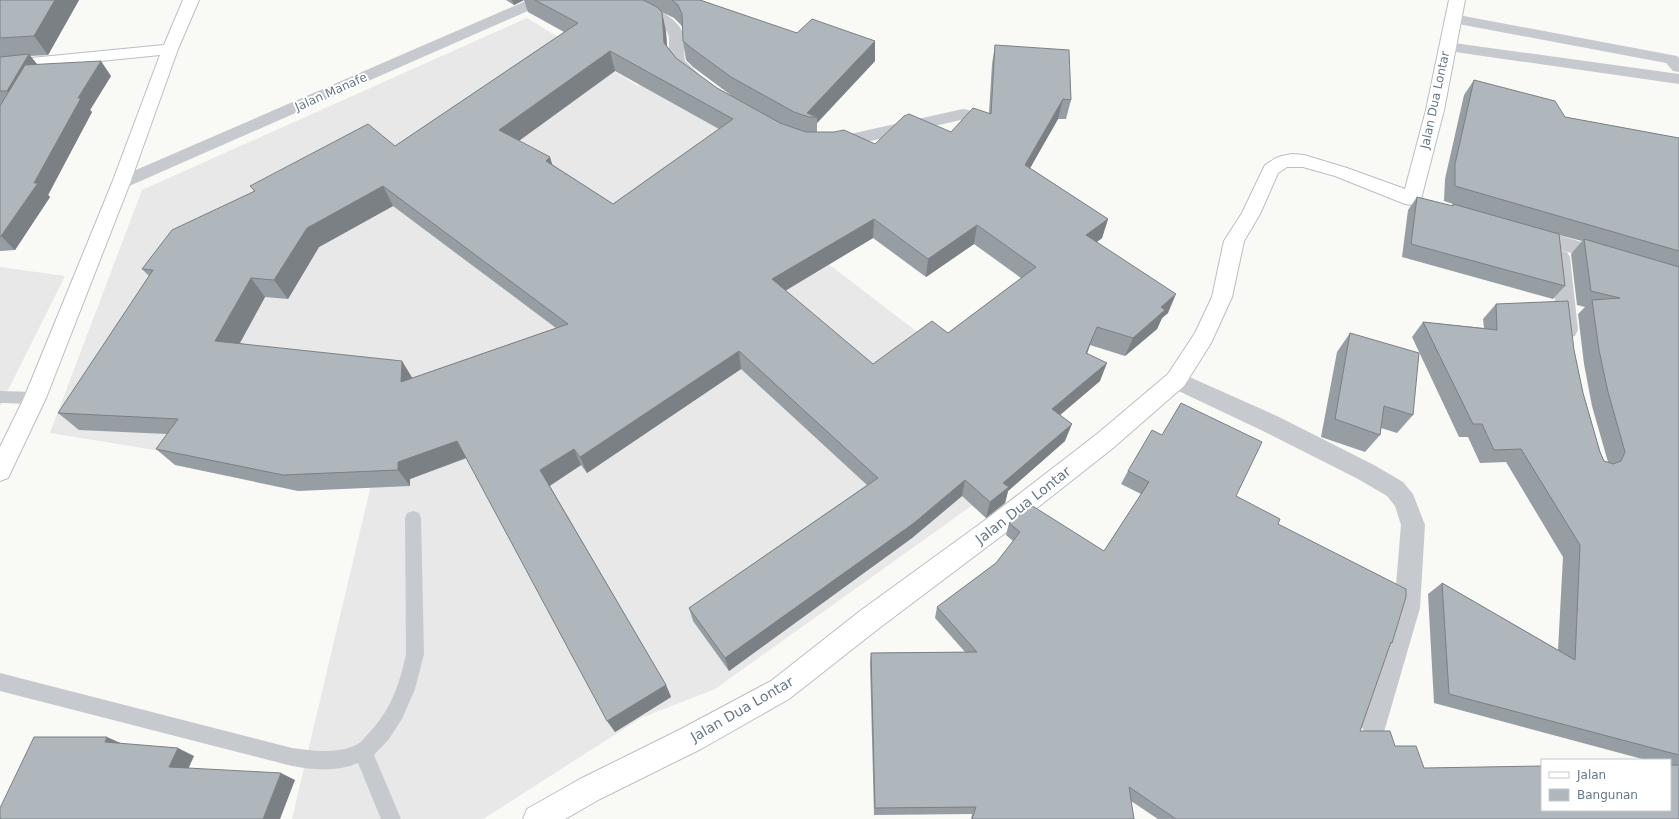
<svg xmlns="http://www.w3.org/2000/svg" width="1679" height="819" viewBox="0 0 1679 819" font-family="'DejaVu Sans',sans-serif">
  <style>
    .built { fill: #e7e8e7 }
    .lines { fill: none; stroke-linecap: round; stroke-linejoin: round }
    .secondary-casing { stroke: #babfc4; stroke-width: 2 }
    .lane { fill: #c6cace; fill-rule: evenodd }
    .street { fill: #c6cace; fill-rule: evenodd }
    .secondary { fill: #fff; fill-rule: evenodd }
    .wall { fill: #969da3; fill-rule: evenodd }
    .shaded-wall { fill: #7a8084 }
    .building { fill: #afb7bd; stroke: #7a8084; fill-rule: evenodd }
    .labels { text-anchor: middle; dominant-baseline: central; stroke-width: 4; stroke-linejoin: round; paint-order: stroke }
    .far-street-label { font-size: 12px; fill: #667889; stroke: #fff }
    .street-label { font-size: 14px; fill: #667889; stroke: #fff }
  </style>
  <rect width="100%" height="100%" fill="#f9f9f6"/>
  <g class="built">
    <path d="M 527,18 L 638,86 L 664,71 L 843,173 L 805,246 L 1061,442 L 715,689 L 641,718 L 483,819 L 292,819 L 371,485 L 50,433 L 142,190 Z"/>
    <path d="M 0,267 L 65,276 L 0,406 Z"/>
  </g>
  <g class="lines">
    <defs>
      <g id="secondary">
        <path d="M 183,0 L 199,0 L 178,49 L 130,183 L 46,398 L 8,478 L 0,481 L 0,447 L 24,398 L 112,183 L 160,55 L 0,71 L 0,61 L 164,45 Z"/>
        <path d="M 1449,0 L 1465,0 L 1444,110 L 1421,199 L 1419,204 L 1412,205 L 1405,204 L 1335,176 L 1303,167 L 1287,167 L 1278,173 L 1260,214 L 1244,241 L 1232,297 L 1211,343 L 1184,386 L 1113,448 L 1004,534 L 878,629 L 789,699 L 701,749 L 600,799 L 565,819 L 523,819 L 527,809 L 580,779 L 681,729 L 771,681 L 860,611 L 988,518 L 1097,434 L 1168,374 L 1195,333 L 1212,297 L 1224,241 L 1242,213 L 1265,165 L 1276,158 L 1282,156 L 1292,154 L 1304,155 L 1347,168 L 1405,189 L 1426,110 Z"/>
      </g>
    </defs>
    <use href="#secondary" class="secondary-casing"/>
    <g class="lane">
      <path d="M 0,391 L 35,392 L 40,394 L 42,398 L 40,402 L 35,404 L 0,403 Z"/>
      <path d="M 413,511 L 419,513 L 421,518 L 424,654 L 415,689 L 402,719 L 389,739 L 374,755 L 401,819 L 381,819 L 358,763 C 337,772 314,770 292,766 L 0,691 L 0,673 L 292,748 C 312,751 337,754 356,745 C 361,743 365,737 369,733 C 390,711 400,684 406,654 L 405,518 L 407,513 Z"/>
    </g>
    <g class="street">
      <path d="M 528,0 L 549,0 L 546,3 L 127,187 L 121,189 L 115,187 L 112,183 L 115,179 Z"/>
      <path d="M 614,0 C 620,0 627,0 633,0 C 648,2 678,18 683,33 C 686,42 683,52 685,61 L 705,80 L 703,84 C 694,86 690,83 684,78 C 656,57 677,43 665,29 C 654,15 632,11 617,3 Z"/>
      <path d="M 1453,14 L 1677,56 L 1679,58 L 1679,72 L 1673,71 L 1666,63 L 1448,22 L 1445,19 L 1448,16 Z"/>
      <path d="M 1447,42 L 1679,74 L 1679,84 L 1441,50 L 1439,47 L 1441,44 Z"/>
      <path d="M 963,109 L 969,110 L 972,114 L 969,118 L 832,150 L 826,148 L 823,144 L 826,140 L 832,138 Z"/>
      <path d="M 1531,227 L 1612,251 L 1615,256 L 1612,261 L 1605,263 L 1524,239 L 1521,234 L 1524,229 Z"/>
      <path d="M 1560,250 L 1567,252 L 1570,257 L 1578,330 L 1575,336 L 1568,338 L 1561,336 L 1558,330 L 1550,257 L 1553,252 Z"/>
      <path d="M 1176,371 L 1279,417 L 1374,465 L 1403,482 L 1413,494 L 1425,525 L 1420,608 L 1384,732 L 1374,736 L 1364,732 L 1360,722 L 1394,608 L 1401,525 L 1395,506 L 1387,496 L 1358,479 L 1263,431 L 1168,386 L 1165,380 L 1168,374 Z"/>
    </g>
    <use href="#secondary" class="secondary"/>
  </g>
  <g class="wall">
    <path d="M 0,0 L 79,0 L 48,55 L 30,56 L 37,64 L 111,76 L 90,110 L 92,112 L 48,195 L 50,197 L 15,250 L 0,251 Z"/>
    <path d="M 506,0 L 700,0 L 875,61 L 817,123 L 817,132 L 875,144 L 951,132 L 989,113 L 992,64 L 995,45 L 1071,100 L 1066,119 L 1058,119 L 1030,168 L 1108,219 L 1102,238 L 1097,242 L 1168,313 L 1162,318 L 1157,329 L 1125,356 L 1090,345 L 1087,354 L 1100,381 L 1060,415 L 1065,441 L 1008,491 L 1005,503 L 986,518 L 962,496 L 912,538 L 729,671 L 693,621 L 689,608 L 867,485 L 741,369 L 587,473 L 581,465 L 550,486 L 666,685 L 671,697 L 615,732 L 467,458 L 410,479 L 410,486 L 298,491 L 175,465 L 156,449 L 167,434 L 79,430 L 58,413 L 149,276 L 142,269 L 254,191 L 250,186 L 395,146 L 564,32 L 528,12 L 524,0 L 514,5 ZM 662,12 L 674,18 L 681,25 L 683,29 L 683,41 L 686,60 L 693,67 L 732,96 L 717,88 L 676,58 L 667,46 L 666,32 ZM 615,71 L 719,129 L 613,204 L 553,165 L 519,141 ZM 393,206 L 556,328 L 412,378 L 240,343 L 265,297 L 288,299 L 319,247 ZM 873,238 L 926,277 L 974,244 L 1021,278 L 948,333 L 873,364 L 785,291 Z"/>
    <path d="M 1474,80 L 1565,117 L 1679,138 L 1679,819 L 1158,819 L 1131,801 L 1134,819 L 971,819 L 972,814 L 874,815 L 870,663 L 871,653 L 965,652 L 935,618 L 937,607 L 996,563 L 1013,541 L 1006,535 L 1009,523 L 1104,551 L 1141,494 L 1121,484 L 1128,471 L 1236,496 L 1278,524 L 1392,643 L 1389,645 L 1360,731 L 1395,746 L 1424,768 L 1670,810 L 1670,760 L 1646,760 L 1434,703 L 1428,594 L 1442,583 L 1558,650 L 1563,557 L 1506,462 L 1480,463 L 1468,437 L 1459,437 L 1412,337 L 1423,322 L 1484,328 L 1483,319 L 1496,304 L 1574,350 L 1583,393 L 1600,452 L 1604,461 L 1608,462 L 1592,406 L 1584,364 L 1578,314 L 1585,307 L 1577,305 L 1571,254 L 1582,241 L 1559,235 L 1565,286 L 1553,299 L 1402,257 L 1408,210 L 1417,197 L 1452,206 L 1453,204 L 1444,201 L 1445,179 L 1464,95 Z"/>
    <path d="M 1350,333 L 1413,415 L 1397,433 L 1381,428 L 1380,435 L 1365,452 L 1321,437 L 1337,352 Z"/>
  </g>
  <g class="shaded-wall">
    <path d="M 55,0 L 79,0 L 48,55 L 34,36 Z"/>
    <path d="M 512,0 L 524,0 L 514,5 Z"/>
    <path d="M 662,12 L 666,32 L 668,63 L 664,43 Z"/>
    <path d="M 875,41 L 875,61 L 817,123 L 817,117 L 807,113 Z"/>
    <path d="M 610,51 L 615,71 L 506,150 L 499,130 Z"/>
    <path d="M 29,54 L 40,68 L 20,106 L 7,91 Z"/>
    <path d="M 101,61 L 111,76 L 90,110 L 92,112 L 48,195 L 50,197 L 15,250 L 1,236 L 34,183 L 78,98 Z"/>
    <path d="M 1063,99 L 1058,119 L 1021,184 L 1025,165 Z"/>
    <path d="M 550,157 L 556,177 L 546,161 Z"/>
    <path d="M 383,186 L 393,206 L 319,247 L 288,299 L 274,280 L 307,228 Z"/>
    <path d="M 874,219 L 873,238 L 773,298 L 772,279 Z"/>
    <path d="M 1108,219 L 1102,238 L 1081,254 L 1086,235 Z"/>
    <path d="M 977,225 L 974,244 L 926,277 L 928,259 Z"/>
    <path d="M 251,278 L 265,297 L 231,359 L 215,341 Z"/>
    <path d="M 1176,294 L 1168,313 L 1162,318 L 1157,329 L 1125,356 L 1133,338 L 1161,307 Z"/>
    <path d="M 1097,327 L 1090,345 L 1080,371 L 1086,353 Z"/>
    <path d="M 739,351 L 741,369 L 587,473 L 580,457 Z"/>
    <path d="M 402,361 L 413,379 L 401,382 Z"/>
    <path d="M 1107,363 L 1100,381 L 1047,426 L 1052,409 Z"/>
    <path d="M 1072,424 L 1065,441 L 1008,491 L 1005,503 L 986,518 L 990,502 L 1003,483 Z"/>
    <path d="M 457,441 L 468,457 L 410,479 L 410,486 L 398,470 L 398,462 Z"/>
    <path d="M 574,449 L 581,465 L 549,486 L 540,470 Z"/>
    <path d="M 965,480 L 962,496 L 912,538 L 729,671 L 725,658 Z"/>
    <path d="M 666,685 L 671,697 L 615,732 L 607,721 Z"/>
    <path d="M 107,737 L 125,745 L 105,742 Z"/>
    <path d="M 178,748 L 194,756 L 186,774 L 169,767 Z"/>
    <path d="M 281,773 L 295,780 L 280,819 L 263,819 Z"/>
  </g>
  <g class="building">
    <path d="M 0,0 L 55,0 L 34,36 L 0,38 Z"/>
    <path d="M 535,0 L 643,0 L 657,7 L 662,12 L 664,43 L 676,58 L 717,88 L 780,123 L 800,130 L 806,132 L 834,132 L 844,130 L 875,144 L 904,116 L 909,114 L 951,132 L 973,108 L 991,114 L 995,45 L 1069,50 L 1071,100 L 1063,99 L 1025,165 L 1108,219 L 1086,235 L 1176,294 L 1161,307 L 1165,310 L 1133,338 L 1097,327 L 1086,353 L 1107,363 L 1052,409 L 1072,424 L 1003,483 L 1009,487 L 990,502 L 965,480 L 914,523 L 725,658 L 689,608 L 878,478 L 739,351 L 580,457 L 574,449 L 540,470 L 666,685 L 607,721 L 457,441 L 398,462 L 398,470 L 283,475 L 156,449 L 178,419 L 58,413 L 153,270 L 142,269 L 172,230 L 255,191 L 250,186 L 368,124 L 395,146 L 578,23 ZM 610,51 L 733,119 L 613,204 L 546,161 L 550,157 L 499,130 ZM 383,186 L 568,324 L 401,382 L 402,361 L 215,341 L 251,278 L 274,280 L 307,228 ZM 874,219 L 928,259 L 977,225 L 1036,267 L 948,333 L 932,321 L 873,364 L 772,279 Z"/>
    <path d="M 672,0 L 700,0 L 797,33 L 812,19 L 875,41 L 807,113 L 817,117 L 809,117 L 794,112 L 731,77 L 690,47 L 683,41 L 682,14 L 678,5 Z"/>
    <path d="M 29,54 L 7,91 L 0,91 L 0,57 Z"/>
    <path d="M 101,61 L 78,98 L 81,98 L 34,183 L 38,183 L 1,236 L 0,237 L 0,106 L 25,65 Z"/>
    <path d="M 1474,80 L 1555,101 L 1565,117 L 1679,138 L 1679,251 L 1455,186 L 1455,164 Z"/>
    <path d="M 1417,197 L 1453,206 L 1453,204 L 1559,234 L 1565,286 L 1411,244 Z"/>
    <path d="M 1584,239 L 1679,267 L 1679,755 L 1449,694 L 1442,583 L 1575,660 L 1580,545 L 1521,449 L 1494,450 L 1482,424 L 1473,424 L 1423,322 L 1497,330 L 1496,304 L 1568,301 L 1574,350 L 1583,393 L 1600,452 L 1604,461 L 1613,464 L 1621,461 L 1625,452 L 1608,392 L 1599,350 L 1592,300 L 1620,298 L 1591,291 Z"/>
    <path d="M 1350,333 L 1419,353 L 1413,415 L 1384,406 L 1380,435 L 1335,419 Z"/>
    <path d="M 1181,403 L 1262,442 L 1236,496 L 1280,519 L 1278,524 L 1406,589 L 1406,597 L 1392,643 L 1391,642 L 1360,731 L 1390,731 L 1395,746 L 1416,746 L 1424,768 L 1542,766 L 1542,810 L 1670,810 L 1670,765 L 1679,765 L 1679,819 L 1176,819 L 1129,787 L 1134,819 L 972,819 L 976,807 L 875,808 L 871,653 L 977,652 L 937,607 L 996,563 L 1020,532 L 1009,523 L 1031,505 L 1104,551 L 1149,482 L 1128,471 L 1152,430 L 1162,435 Z"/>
    <path d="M 34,737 L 107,737 L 105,742 L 178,748 L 169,767 L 281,773 L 263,819 L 0,819 L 0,808 Z"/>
  </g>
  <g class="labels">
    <g class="far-street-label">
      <text transform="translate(331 92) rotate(-24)">Jalan Manafe</text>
      <text transform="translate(1435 100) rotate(-78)">Jalan Dua Lontar</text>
    </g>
    <g class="street-label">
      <text transform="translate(1023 505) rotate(-38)">Jalan Dua Lontar</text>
      <text transform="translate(742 709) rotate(-30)">Jalan Dua Lontar</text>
    </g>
  </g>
  <rect x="1541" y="759" width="130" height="52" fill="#ffffff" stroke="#c2c9d0"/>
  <rect x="1549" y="772" width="20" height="6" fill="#ffffff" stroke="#c2c9d0"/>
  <text x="1577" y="779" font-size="12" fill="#667889">Jalan</text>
  <rect x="1549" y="789" width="20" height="12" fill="#afb7bd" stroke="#c2c9d0"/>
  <text x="1577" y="799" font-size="12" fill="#667889">Bangunan</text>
</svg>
